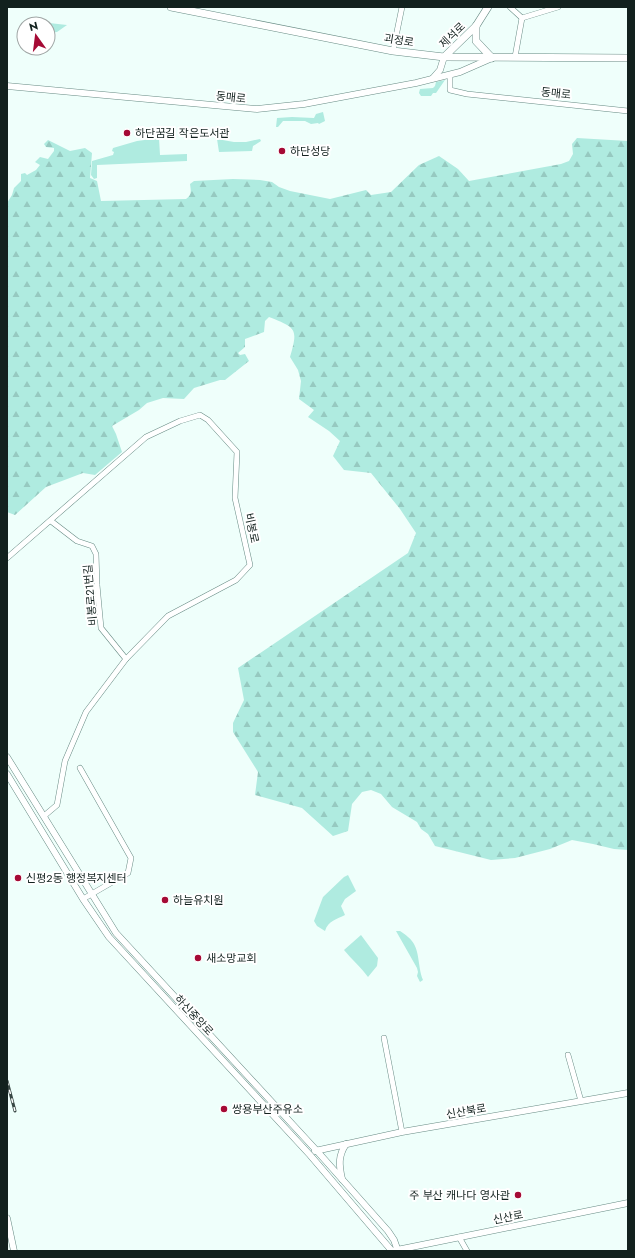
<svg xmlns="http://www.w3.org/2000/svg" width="635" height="1258" viewBox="0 0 635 1258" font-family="Jost,'Noto Sans KR',sans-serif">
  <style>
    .green { fill: #afebe0 }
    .forest { fill: url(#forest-firs) }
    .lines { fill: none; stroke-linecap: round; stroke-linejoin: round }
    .minor-casing { stroke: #678b84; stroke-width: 6 }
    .tertiary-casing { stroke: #678b84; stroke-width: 7 }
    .secondary-casing { stroke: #678b84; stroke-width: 8 }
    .minor { stroke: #fff; stroke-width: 5 }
    .tertiary { stroke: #fff; stroke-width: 6 }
    .secondary { stroke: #fff; stroke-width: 7 }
    .rail-casing { stroke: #394845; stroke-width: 3 }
    .rail { stroke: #fff; stroke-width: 1.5; stroke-dasharray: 4.5; stroke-linecap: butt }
    .poi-dot { fill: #a50a35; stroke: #fff; stroke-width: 1.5 }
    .labels { text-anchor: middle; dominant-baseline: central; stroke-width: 4; stroke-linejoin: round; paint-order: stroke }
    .street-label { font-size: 11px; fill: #12211e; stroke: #fff }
    .poi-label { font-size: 11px; fill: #12211e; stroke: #fff; text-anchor: start }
  </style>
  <defs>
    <pattern id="forest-firs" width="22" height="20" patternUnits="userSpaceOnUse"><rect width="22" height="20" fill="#afebe0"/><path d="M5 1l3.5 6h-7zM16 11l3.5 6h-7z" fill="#96c9c0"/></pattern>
  </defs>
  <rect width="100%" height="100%" fill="#effffb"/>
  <g class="green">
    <path d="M 49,23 L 67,25 L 57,32 L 48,33 Z"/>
    <path d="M 445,80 L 436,93 L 433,93 L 431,96 L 421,96 L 419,93 L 420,89 L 433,88 L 435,86 L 436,82 Z"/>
    <path d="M 323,112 L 325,121 L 319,124 L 318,123 L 311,124 L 305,121 L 283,121 L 278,127 L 276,127 L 277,118 L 292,117 L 314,118 L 316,114 Z"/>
    <path d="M 159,138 L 160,155 L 187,154 L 187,161 L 97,165 L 97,178 L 94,179 L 91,175 L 92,161 L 113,155 L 114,152 L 112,151 L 113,148 L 137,141 Z"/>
    <path d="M 217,139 L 234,142 L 246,142 L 260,139 L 261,141 L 253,146 L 252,151 L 219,152 Z"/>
    <path d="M 348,875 L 356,891 L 345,899 L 341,906 L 345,915 C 337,919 328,921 325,931 L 317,926 L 314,921 L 323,897 L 344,877 Z"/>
    <path d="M 400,931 C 403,933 406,935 408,937 C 421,947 417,966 423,980 L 420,982 L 417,976 L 418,972 L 417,968 L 396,931 Z"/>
    <path d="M 361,935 L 378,958 L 377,966 L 368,977 C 361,967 352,960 344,950 Z"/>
  </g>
  <path class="forest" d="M 577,138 L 628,141 L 628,850 L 614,849 L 593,844 L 572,840 L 550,849 L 515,858 L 491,860 L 435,846 L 428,834 L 421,829 L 417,822 L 392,807 L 381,794 L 371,790 L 362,792 L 352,804 L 348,831 L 333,836 L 302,808 L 255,795 L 258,772 L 233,732 L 233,723 L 244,700 L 238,668 L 408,553 L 416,533 L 400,509 L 371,473 L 344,470 L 333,456 L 340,441 L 329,431 L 308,417 L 314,410 L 299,399 L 301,381 L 298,370 L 290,357 C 298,329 297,328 269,317 L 265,321 L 264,332 L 245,339 L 245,347 L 238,353 L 240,355 L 245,354 L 249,361 L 225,380 L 220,380 L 194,388 L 184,399 L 163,398 L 147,403 L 139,410 L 112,426 L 116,434 L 122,452 L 95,475 L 83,473 L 46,487 L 15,515 L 7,512 L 7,203 L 12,195 L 14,188 L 21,181 L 21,174 L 25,173 L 27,175 L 36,170 L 40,165 L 35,162 L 40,157 L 48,159 L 54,151 L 54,148 L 46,147 L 44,144 L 48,140 L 70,151 L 85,148 L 92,153 L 90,178 L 97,181 L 101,201 L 186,199 C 192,195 191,191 190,184 L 194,181 L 233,179 L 260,180 L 272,182 L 279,187 L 290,191 L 330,199 L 366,190 L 371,195 L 391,192 L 419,165 L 439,156 L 458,169 L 469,181 L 561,164 L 569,161 L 573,154 L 572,144 Z"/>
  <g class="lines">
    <defs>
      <g id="minor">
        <path d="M 510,7 L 522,18"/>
        <path d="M 393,51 L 402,7"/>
        <path d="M 515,57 L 522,18 L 558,7"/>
        <path d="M 450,75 L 450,90 L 467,94 L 628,111"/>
        <path d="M 51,521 L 77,541 L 92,546 L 96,554 L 97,585 L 101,628 L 126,659"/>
        <path d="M 7,558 L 146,437 L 180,421 L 200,415 L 208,420 L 237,452 L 235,498 L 250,565 L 236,580 L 168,616 L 126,659 L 86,712 L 65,761 L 57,805 L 44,816"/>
        <path d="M 80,768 L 131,858 L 128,873 L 83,899"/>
        <path d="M 384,1038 L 402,1132"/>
        <path d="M 568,1055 L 581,1101"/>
        <path d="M 459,1237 L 467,1251"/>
      </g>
      <g id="tertiary">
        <path d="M 433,78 L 440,70 L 444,57"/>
        <path d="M 7,86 L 257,109 L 304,104 L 416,83 L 460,72 L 492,58"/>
        <path d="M 7,757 L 116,933 L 317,1151 L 388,1231 L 394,1240 L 398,1251"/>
        <path d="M 7,774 L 83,899 L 109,937 L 310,1155 L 392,1251 L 628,1203"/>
        <path d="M 315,1151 L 402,1132 L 628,1093"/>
        <path d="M 342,1179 C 339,1165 338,1156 346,1144"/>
        <path d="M 7,1218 L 14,1251"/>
      </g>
      <g id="secondary">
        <path d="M 171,7 L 393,51 L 444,57 L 628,58"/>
        <path d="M 476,26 L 476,41 L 492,58"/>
        <path d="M 444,57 L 476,26 L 488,7"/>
      </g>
    </defs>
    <use href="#minor" class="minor-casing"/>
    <use href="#tertiary" class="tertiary-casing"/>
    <use href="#secondary" class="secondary-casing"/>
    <use href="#minor" class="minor"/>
    <use href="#tertiary" class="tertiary"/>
    <use href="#secondary" class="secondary"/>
    <defs>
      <path id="rail" d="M 7,1081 L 15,1111"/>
    </defs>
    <use href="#rail" class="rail-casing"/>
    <use href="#rail" class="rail"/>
  </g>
  <g class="poi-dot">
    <circle cx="127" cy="133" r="4"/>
    <circle cx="282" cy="151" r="4"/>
    <circle cx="18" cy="878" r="4"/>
    <circle cx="165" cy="900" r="4"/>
    <circle cx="198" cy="958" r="4"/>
    <circle cx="224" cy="1109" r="4"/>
    <circle cx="518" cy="1195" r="4"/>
  </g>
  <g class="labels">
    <g class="street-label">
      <text transform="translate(452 35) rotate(-44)">제석로</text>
      <text transform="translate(399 40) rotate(9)">괴정로</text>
      <text transform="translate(556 93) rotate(6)">동매로</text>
      <text transform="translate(231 97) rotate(6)">동매로</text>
      <text transform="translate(252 528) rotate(78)">비봉로</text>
      <text transform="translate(90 595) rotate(-95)">비봉로21번길</text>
      <text transform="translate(194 1015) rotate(47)">하신중앙로</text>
      <text transform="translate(466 1111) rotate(-10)">신산북로</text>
      <text transform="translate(508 1217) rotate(-11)">신산로</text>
    </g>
    <g class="poi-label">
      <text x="135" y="133">하단꿈길 작은도서관</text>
      <text x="290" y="151">하단성당</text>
      <text x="26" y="878">신평2동 행정복지센터</text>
      <text x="173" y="900">하늘유치원</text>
      <text x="206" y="958">새소망교회</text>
      <text x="232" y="1109">쌍용부산주유소</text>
      <text x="510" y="1195" text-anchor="end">주 부산 캐나다 영사관</text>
    </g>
  </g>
  <rect width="635" height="1258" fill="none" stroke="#12211e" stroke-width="16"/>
  <g transform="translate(36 36) rotate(346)"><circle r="19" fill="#ffffff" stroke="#a0a6a5"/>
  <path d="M0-3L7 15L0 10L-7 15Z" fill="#a50a35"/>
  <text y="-6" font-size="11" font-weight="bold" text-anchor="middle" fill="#12211e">N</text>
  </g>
</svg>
